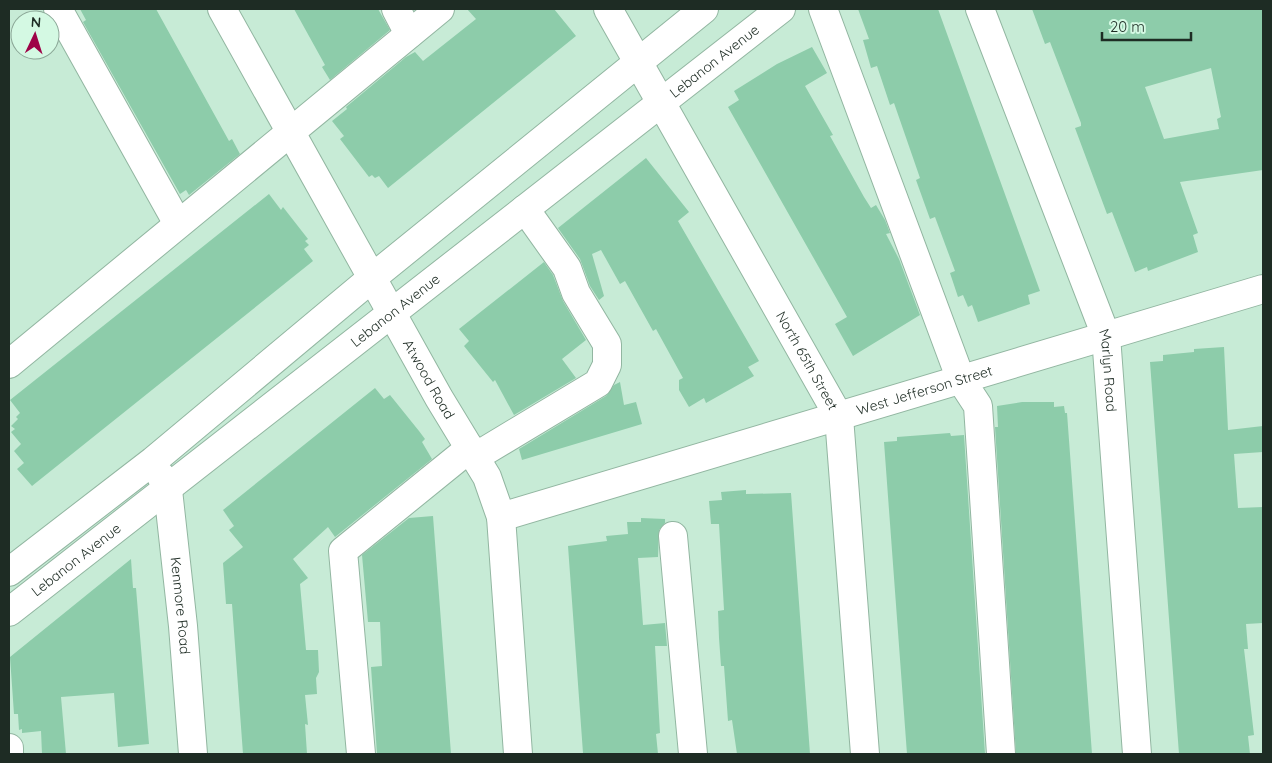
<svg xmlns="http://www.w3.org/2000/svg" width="1272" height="763" viewBox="0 0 1272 763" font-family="Quicksand,sans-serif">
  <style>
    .building { fill: #8dccaa; fill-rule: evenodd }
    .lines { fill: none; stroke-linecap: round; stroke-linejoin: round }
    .minor-casing { stroke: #92b6a1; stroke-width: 30 }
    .minor { stroke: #fff; stroke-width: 28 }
    .labels { text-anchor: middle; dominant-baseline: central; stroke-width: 4; stroke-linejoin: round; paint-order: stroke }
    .street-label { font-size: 14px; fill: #1e2c24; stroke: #d4f9e3 }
  </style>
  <rect width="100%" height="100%" fill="#c7ebd6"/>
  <g class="building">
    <path d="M 80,9 L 156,9 L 229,141 L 232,139 L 240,154 L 189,195 L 186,190 L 180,194 L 83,22 L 86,20 Z"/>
    <path d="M 294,9 L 378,9 L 390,30 L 330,80 L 322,67 L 325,65 Z"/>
    <path d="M 467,9 L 554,9 L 576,36 L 388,188 L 379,176 L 375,178 L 372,175 L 369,177 L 340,139 L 344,136 L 332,121 L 347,109 L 346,107 L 406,57 L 415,52 L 423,61 L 476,19 Z"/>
    <path d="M 858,9 L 938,9 L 1040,291 L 1028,295 L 1030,304 L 978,322 L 972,305 L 968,307 L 963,295 L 958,297 L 950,273 L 955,271 L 935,217 L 930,219 L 916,180 L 920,178 L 894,103 L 890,105 L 877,66 L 871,68 L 863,40 L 869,39 Z"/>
    <path d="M 1032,9 L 1263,9 L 1263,170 L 1180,182 L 1198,233 L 1193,235 L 1198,252 L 1148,271 L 1147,267 L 1135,272 L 1112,212 L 1107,214 L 1075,128 L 1081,126 L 1081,123 L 1050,42 L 1045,44 ZM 1211,68 L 1221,117 L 1217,119 L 1219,129 L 1164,139 L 1145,87 Z"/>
    <path d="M 812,47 L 827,73 L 805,86 L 833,135 L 830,136 L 864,197 L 871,208 L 876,205 L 885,220 L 890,233 L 886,234 L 899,259 L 920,315 L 853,356 L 835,324 L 847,317 L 728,107 L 739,100 L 734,91 L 777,64 Z"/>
    <path d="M 646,158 L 689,212 L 678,221 L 759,361 L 748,367 L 754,376 L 706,403 L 704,398 L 689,407 L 679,390 L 679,380 L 683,378 L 656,329 L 653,331 L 625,281 L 620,284 L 601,250 L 592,254 L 604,296 L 599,300 L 590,286 L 580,259 L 558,228 Z"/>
    <path d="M 269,194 L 281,210 L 283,207 L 308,239 L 305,241 L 309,245 L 304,249 L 313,261 L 32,486 L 17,469 L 24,463 L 14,451 L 21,444 L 11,432 L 15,429 L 11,426 L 18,419 L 16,417 L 20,413 L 10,400 Z"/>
    <path d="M 544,262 L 553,275 L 563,301 L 586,340 L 562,359 L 576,378 L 514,415 L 495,380 L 493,382 L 464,346 L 469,341 L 459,329 Z"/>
    <path d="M 1224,347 L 1228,430 L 1263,426 L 1263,452 L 1234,454 L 1238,508 L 1263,507 L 1263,623 L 1246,624 L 1248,649 L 1244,649 L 1254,735 L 1248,736 L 1250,754 L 1179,754 L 1150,362 L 1163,361 L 1163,355 L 1194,352 L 1194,349 Z"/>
    <path d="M 620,382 L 624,405 L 636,402 L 642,424 L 522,460 L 519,449 L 606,396 L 614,385 Z"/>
    <path d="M 375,388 L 384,399 L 390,395 L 419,431 L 425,439 L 422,442 L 432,459 L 335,537 L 328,527 L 293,559 L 308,578 L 300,584 L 306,650 L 318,650 L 319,672 L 316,678 L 317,694 L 305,695 L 308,725 L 305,724 L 307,754 L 243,754 L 232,604 L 226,604 L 223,563 L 243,547 L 229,530 L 234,526 L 223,510 Z"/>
    <path d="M 1022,402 L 1054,402 L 1054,407 L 1064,406 L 1065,413 L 1067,413 L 1092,754 L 1016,754 L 995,427 L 998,427 L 997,406 Z"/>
    <path d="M 950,433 L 951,436 L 964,435 L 985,754 L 907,754 L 884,442 L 897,441 L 897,437 Z"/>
    <path d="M 746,490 L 746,494 L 791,493 L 810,754 L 737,754 L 732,720 L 728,721 L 724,666 L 721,666 L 719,638 L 718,611 L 724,610 L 719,524 L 711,524 L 709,501 L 722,500 L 721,492 Z"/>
    <path d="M 433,516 L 451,754 L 377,754 L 371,667 L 382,666 L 380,622 L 368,622 L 362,555 L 409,518 Z"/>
    <path d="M 641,518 L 665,519 L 665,523 L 659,530 L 658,557 L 638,558 L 643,625 L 665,623 L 667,646 L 655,646 L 660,733 L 656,734 L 658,754 L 583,753 L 568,546 L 607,541 L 606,536 L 628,534 L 627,522 L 641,522 Z"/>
    <path d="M 131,559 L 133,588 L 136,588 L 149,744 L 118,747 L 114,693 L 61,697 L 66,754 L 42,754 L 41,731 L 22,733 L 22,729 L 19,730 L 18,714 L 14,714 L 10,657 Z"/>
  </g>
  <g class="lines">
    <defs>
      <g id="minor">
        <path d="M 58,9 L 178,224"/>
        <path id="s1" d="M 222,9 L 439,398 L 487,477 L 501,517 L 518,754"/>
        <path d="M 396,9 L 409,34"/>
        <path id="s2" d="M 608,9 L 839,417 L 865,754"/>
        <path d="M 823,9 L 961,380 L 978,406 L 1001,754"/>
        <path id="s3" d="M 980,9 L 1106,336 L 1137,754"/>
        <path d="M 9,364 L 440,9"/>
        <path d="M 475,457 L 598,383 L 607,365 L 607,344 L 576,293 L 567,268 L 525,209"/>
        <path id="s4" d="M 161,476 L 168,490 L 183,626 L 193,754"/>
        <path id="s5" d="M 501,517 L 1263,289"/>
        <path d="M 673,536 L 693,754"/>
        <path d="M 9,572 L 153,461 L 372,278 L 704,9"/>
        <path id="s6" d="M 9,612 L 781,9"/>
        <path d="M 9,748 L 9,754"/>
        <path d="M 361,754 L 343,551 L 470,448"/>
      </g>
    </defs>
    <use href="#minor" class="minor-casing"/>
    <use href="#minor" class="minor"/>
  </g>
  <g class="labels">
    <g class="street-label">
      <text stroke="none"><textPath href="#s6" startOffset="895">Lebanon Avenue</textPath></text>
      <text stroke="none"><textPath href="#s6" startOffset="490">Lebanon Avenue</textPath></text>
      <text stroke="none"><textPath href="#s2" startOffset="404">North 65th Street</textPath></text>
      <text stroke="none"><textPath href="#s3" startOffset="385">Marlyn Road</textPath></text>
      <text stroke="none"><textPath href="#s1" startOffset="424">Atwood Road</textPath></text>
      <text stroke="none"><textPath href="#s5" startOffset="442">West Jefferson Street</textPath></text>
      <text stroke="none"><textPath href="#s6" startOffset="85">Lebanon Avenue</textPath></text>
      <text stroke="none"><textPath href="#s4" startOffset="132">Kenmore Road</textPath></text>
    </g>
  </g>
  <rect width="1272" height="763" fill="none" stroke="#1e2c24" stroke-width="20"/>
  <g transform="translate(35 35) rotate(4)"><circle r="24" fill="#d4f9e3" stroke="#8ba797"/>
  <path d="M0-4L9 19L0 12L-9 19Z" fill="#9e0247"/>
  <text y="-8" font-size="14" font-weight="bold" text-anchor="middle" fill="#1e2c24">N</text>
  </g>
  <path d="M1102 32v8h89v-8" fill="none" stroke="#1e2c24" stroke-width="2.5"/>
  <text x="1110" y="32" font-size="15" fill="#1e2c24" stroke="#d4f9e3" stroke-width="4" paint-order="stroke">20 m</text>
</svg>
